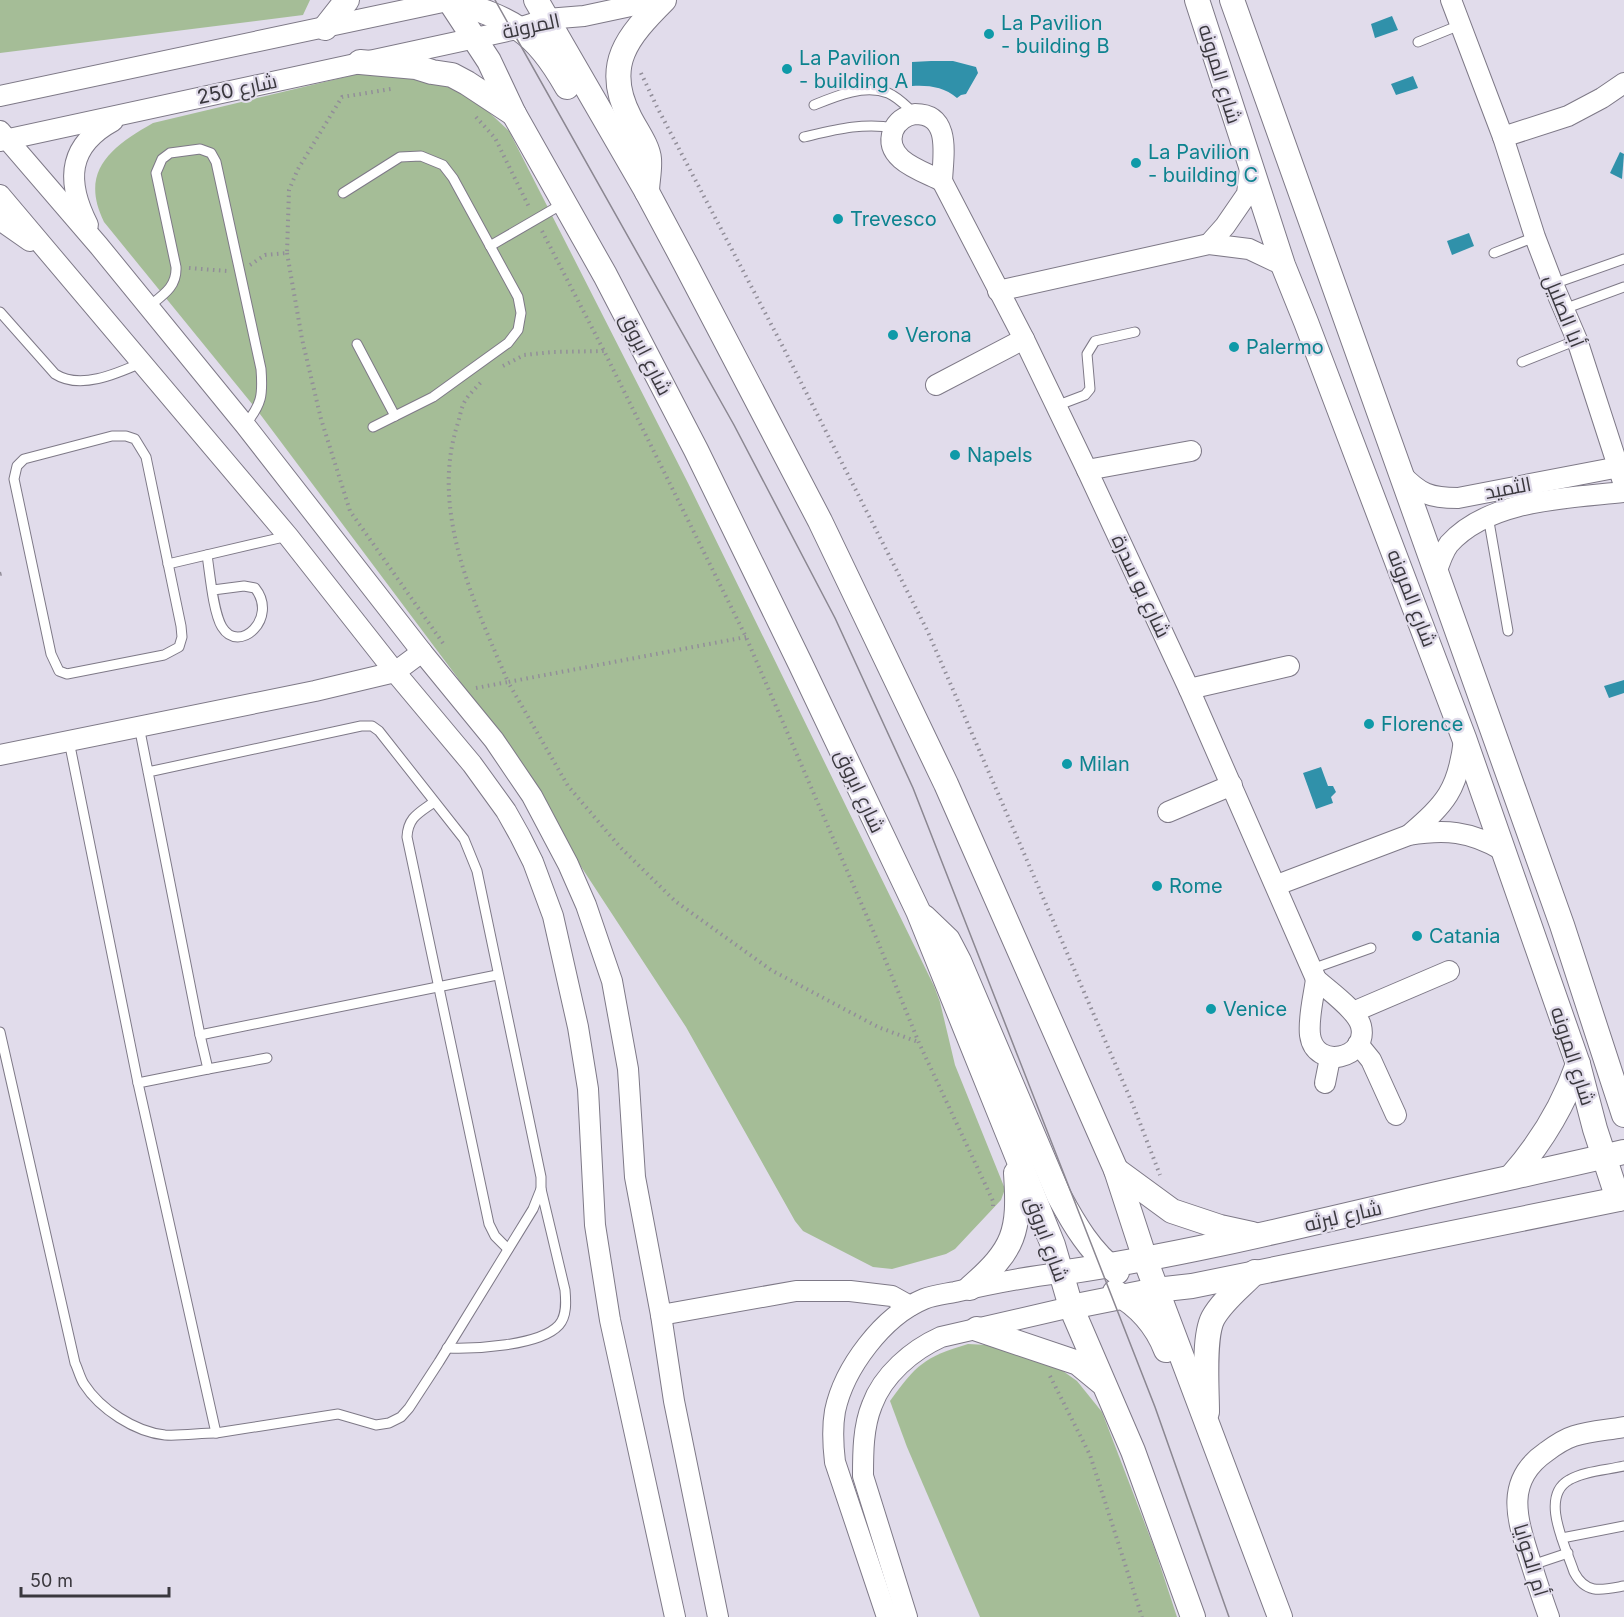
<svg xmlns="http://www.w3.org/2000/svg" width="1624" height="1617" viewBox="0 0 1624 1617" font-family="Inter,Cairo,sans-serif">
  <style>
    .green { fill: #a5bd97 }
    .water { fill: #3091aa }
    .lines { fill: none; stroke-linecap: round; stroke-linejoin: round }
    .service-casing { stroke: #7e7987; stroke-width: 11 }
    .minor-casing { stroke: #7e7987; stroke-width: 22 }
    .tertiary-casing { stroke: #7e7987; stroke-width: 26 }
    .path { stroke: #928e99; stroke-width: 4; stroke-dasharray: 1.5 4.5; stroke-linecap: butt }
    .service { stroke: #fff; stroke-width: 9 }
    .minor { stroke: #fff; stroke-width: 20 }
    .tertiary { stroke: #fff; stroke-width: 24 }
    .tram { stroke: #8b8791; stroke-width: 1.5 }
    .culture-dot { fill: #0f9aa8; stroke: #e1dceb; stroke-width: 2 }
    .labels { text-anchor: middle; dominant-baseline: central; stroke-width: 4.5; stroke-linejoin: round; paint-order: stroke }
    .culture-label { font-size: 20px; fill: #0d838f; stroke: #e1dceb; text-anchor: start }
    .street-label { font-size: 20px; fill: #3a383e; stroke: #e1dceb }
  </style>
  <rect width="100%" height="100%" fill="#e1dceb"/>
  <g class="green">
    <path d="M 0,0 L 310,0 L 303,15 L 0,53 Z"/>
    <path d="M 384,70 L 446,82 L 477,101 L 509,131 L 688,483 L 934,986 L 940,1002 L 955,1065 L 1005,1189 L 1001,1200 L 955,1249 L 946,1254 L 892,1269 L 873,1267 L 803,1231 L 795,1221 L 686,1027 L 457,677 L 257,410 L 104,222 C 79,171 111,147 153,123 L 358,74 Z"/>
    <path d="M 968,1344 L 1006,1346 L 1046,1359 L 1077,1381 L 1102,1412 L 1155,1550 L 1177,1617 L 980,1617 L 907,1447 L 890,1401 C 916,1365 924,1357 968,1344 Z"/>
  </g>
  <g class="water">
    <path d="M 1392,16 L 1398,30 L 1375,38 L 1371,24 Z"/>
    <path d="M 931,61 L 953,61 L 976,67 L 978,73 L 966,94 L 961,95 L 957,98 C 944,87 929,85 912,86 L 912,62 Z"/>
    <path d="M 1413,76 L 1418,88 L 1396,95 L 1391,84 Z"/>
    <path d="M 1620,152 L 1624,154 L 1622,179 L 1610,173 Z"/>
    <path d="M 1469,233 L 1474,246 L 1452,255 L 1447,241 Z"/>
    <path d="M 1624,680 L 1624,693 L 1609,698 L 1604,686 Z"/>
    <path d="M 1321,767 L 1328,786 L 1333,786 L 1336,792 L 1331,797 L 1333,803 L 1316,809 L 1303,773 Z"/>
  </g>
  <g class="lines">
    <defs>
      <g id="service">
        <path d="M 1418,42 L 1460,25"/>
        <path d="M 814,105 C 836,96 864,84 888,93 C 898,97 907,107 915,114"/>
        <path d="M 804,137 C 834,130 863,122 894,128"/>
        <path d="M 343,193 L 400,157 L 421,156 L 443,165 L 453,178 L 518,297 L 521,313 L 518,330 L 508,343 L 433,397 L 373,427"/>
        <path d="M 490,246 L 564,203"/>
        <path d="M 1494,253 L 1535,237"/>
        <path d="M 1553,284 L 1624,259"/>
        <path d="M 148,307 C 163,295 177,287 176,267 L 156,173 L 162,159 L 170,153 L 200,149 L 211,153 L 216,162 L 261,369 C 263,395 262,404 245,425"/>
        <path d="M 1564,309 L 1624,287"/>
        <path d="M 0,312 L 55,374 C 80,390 116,374 141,363"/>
        <path d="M 357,344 L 395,416"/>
        <path d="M 1522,362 L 1577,340"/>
        <path d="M 1056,406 L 1085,395 L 1090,389 L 1087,354 L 1095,341 L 1135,332"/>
        <path d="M 112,436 L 126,436 L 135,439 L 146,457 L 181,626 L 182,637 L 179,647 L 164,655 L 67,674 L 59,671 L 51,654 L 14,479 L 17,466 L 24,459 Z"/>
        <path d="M 1488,516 L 1508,631"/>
        <path d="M 207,555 C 210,574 213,612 222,627 C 239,655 279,618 255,588 L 244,586 L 213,590"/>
        <path d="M 168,564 L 288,536"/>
        <path d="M 139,726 L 200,1035 L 208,1069 L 138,1083 L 216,1433 L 338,1414 L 376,1425 L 389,1423 L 401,1417 L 409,1408 L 439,1362 L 533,1209 L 541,1189 L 541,1177 L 477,871 L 464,839 L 379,731 L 372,726 L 361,726 L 148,772"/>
        <path d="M 69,741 L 138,1083"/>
        <path d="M 434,802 C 419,813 408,817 407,837 L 489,1224 L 495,1236 L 508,1249"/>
        <path d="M 1312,969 L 1371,948"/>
        <path d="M 0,1032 L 75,1363 C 78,1369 80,1378 84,1384 C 100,1409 135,1432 165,1435 C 182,1436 200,1433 216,1433"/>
        <path d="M 200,1035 L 497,975"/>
        <path d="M 208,1069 L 267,1058"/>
        <path d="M 447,1348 C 474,1349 540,1346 559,1325 C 567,1316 566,1301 565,1290 L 541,1189"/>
        <path d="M 1624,1466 C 1607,1470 1584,1471 1569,1480 C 1539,1497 1566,1547 1574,1572 C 1586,1595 1602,1590 1624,1586"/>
        <path d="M 1562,1538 L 1624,1526"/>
        <path d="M 1532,1565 L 1568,1553"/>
      </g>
      <g id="minor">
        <path d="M 1451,0 L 1503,137 L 1535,237 L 1553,284 L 1577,340 L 1624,485"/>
        <path d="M 0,96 L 452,0"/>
        <path d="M 915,114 C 952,114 943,156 942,181 C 923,171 883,160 893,131 C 897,121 904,116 915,114 Z"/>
        <path d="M 0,131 L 99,246 L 245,425 L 422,652 L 494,740 L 532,796 L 568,864 L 586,905 L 612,981 L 628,1069 L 635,1177 L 661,1315 L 674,1401 L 718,1617"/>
        <path d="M 1503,137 L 1568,116 L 1602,98 L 1624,83"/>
        <path d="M 0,141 L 512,30 L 547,19 L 584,16 L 659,0"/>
        <path d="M 942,181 L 1024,339 L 1087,470 L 1189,689 L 1316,979"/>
        <path d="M 0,195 L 288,536 L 395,672 L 472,764 L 506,811 L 520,836 L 533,862 L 553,916 L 578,1027 L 588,1089 L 595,1225 L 610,1320 L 675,1617"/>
        <path d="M 0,220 L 30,241"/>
        <path d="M 88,225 C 66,182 67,146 113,121"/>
        <path d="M 1209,244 L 1225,226 L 1247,194 L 1250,168"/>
        <path d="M 998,291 L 1209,244 L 1249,249 L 1283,265"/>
        <path d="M 936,385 L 1024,339"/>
        <path d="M 1087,470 L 1191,451"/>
        <path d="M 1401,474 C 1420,494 1430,498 1458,498 L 1624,466"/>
        <path d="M 1436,574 C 1439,564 1443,552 1449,544 C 1489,499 1569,498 1624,492"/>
        <path d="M 1189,689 L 1289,666"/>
        <path d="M 0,755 L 315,691 L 395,672 L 422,652"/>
        <path d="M 1168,812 L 1232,785"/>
        <path d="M 1409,835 C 1446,803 1458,790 1464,740"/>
        <path d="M 1277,885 L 1409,835 C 1445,829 1470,831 1502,850"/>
        <path d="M 1316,979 C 1328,990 1357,1010 1361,1026 C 1369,1059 1315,1071 1310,1035 C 1308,1017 1314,996 1316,979 Z"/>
        <path d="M 1353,1012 L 1449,971"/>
        <path d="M 1358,1044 L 1371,1060 L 1396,1115"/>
        <path d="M 1325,1083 L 1330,1058"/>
        <path d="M 661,1315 L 796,1291 L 850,1291 L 892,1296 L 910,1306"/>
        <path d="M 887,1617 L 835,1462 C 833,1445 832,1428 835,1411 C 844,1368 883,1316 924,1299 C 934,1295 945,1294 955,1292 C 990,1284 1025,1277 1060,1273"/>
        <path d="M 907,1617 L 863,1476 C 863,1453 863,1427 872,1405 C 883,1375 912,1350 941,1337 L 1071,1307"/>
        <path d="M 1549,1617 C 1542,1598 1536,1579 1530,1560 C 1517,1519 1504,1481 1546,1452 C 1554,1446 1564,1439 1574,1436 C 1590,1431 1608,1430 1624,1427"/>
      </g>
      <g id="tertiary">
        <path d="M 449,0 L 489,61 L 514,114 L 605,275 L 696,450 L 800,663 L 918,911 L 1053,1245 L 1071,1307 L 1133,1451 L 1193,1617"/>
        <path d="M 450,0 C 512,20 533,28 567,87"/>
        <path d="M 536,0 L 647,192 L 685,263 L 820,521 L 946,784 L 1116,1170 L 1145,1259 L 1280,1617"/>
        <path d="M 1197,0 L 1283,265 L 1306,322 L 1464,738 L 1578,1064 L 1595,1129 L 1618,1199"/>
        <path d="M 1232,0 L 1562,925 L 1624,1115"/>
        <path d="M 325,28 L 347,0"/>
        <path d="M 360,62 L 416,67 L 432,72 L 452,75 L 467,83 L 514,114"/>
        <path d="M 647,192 C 647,182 650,170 649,159 C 648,146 636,130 630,118 C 602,65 628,36 664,0"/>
        <path d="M 924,917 L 948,940 L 959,961 L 1059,1196 C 1074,1224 1091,1253 1117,1272"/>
        <path d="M 1116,1170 L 1172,1211 L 1220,1227 L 1252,1234"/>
        <path d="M 1511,1177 C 1541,1143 1563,1107 1578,1064"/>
        <path d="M 1060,1273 C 1177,1256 1292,1228 1407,1201 C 1479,1184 1552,1169 1624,1152"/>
        <path d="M 970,1288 C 1015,1249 1020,1232 1016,1173"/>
        <path d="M 1115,1292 C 1138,1305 1156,1324 1166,1350"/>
        <path d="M 1071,1307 L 1156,1290 L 1192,1286 L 1624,1198"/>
        <path d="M 977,1329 L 1078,1363 L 1101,1382"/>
        <path d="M 1207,1412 C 1207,1389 1203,1337 1213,1318 C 1223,1300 1241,1287 1255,1272"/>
      </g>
    </defs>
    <use href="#service" class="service-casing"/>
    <use href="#minor" class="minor-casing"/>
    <use href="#tertiary" class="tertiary-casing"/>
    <g class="path">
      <path d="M 641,73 L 657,107 L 782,345 L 928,632 L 1133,1105 L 1160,1175"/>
      <path d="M 476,117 L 495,138 L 530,209"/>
      <path d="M 542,231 L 604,351 L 746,637 L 878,942 L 919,1043 L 993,1201 L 993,1206"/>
      <path d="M 287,253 L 302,339 L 321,419 L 350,511 L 445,646"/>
      <path d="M 250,265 L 265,255 L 287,253 L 289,190 L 298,169 L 342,97 L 391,89"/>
      <path d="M 189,268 L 227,271"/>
      <path d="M 503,366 L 524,355 L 553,352 L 604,351"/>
      <path d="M 0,574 L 4,573"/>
      <path d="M 746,637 L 508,682 L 568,786 L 620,847 L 675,901 L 771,970 L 878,1027 L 918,1042"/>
      <path d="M 476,688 L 508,682 C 474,602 429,510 458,423 C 460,416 461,408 465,401 C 469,394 477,387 483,380"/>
      <path d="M 1050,1376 L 1090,1455 L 1142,1617"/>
    </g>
    <use href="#service" class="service"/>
    <use href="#minor" class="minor"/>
    <use href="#tertiary" class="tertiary"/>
    <path class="tram" d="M 495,0 L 734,425 L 835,618 L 913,788 L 1155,1407 L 1229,1617"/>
  </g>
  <g class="culture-dot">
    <circle cx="989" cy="34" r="6"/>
    <circle cx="787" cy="69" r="6"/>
    <circle cx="1136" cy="163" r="6"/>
    <circle cx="838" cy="219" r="6"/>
    <circle cx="893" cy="335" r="6"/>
    <circle cx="1234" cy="347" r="6"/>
    <circle cx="955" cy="455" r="6"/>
    <circle cx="1369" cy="724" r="6"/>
    <circle cx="1067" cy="764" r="6"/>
    <circle cx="1157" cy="886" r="6"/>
    <circle cx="1417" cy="936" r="6"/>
    <circle cx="1211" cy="1009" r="6"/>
  </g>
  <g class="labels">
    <g class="culture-label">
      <text x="1001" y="23">La Pavilion<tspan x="1001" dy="23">- building B</tspan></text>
      <text x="799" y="58">La Pavilion<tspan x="799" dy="23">- building A</tspan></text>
      <text x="1148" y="152">La Pavilion<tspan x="1148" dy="23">- building C</tspan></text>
      <text x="850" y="219">Trevesco</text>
      <text x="905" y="335">Verona</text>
      <text x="1246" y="347">Palermo</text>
      <text x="967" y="455">Napels</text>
      <text x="1381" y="724">Florence</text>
      <text x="1079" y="764">Milan</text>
      <text x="1169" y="886">Rome</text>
      <text x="1429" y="936">Catania</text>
      <text x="1223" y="1009">Venice</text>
    </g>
    <g class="street-label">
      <text transform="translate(531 26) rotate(-12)">المرونة</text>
      <text transform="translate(1220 74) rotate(73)">شارع المرونه</text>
      <text transform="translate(237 89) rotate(-12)">شارع 250</text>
      <text transform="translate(1564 311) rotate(68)">أبا الصليل</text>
      <text transform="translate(646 354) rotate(63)">شارع ابروق</text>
      <text transform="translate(1508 488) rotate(-11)">الثميد</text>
      <text transform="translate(1141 586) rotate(65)">شارع بو سدرة</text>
      <text transform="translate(1412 598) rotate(69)">شارع المرونه</text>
      <text transform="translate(860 791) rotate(65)">شارع ابروق</text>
      <text transform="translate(1573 1056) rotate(72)">شارع المرونه</text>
      <text transform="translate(1343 1216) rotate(-13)">شارع لبرثه</text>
      <text transform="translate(1047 1239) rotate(70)">شارع ابروق</text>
      <text transform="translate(1531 1560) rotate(73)">أم الحوايا</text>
    </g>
  </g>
  <path d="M21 1587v9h148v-9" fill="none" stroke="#3a383e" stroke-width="3"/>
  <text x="30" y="1587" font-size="18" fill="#3a383e" stroke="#e1dceb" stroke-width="4.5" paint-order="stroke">50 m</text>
</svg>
